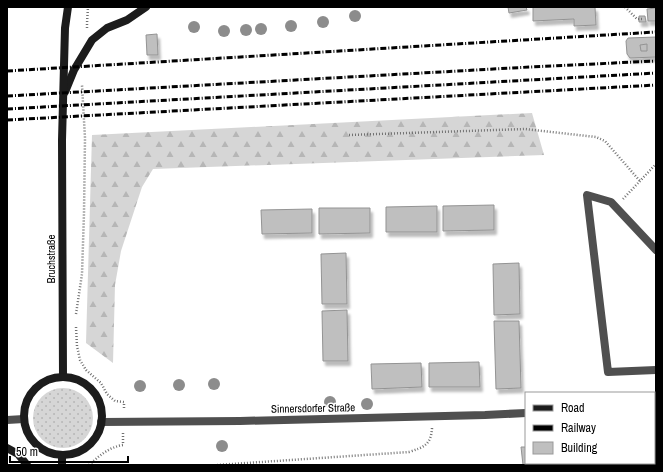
<svg xmlns="http://www.w3.org/2000/svg" width="663" height="472" viewBox="0 0 663 472" font-family="'Archivo Narrow',sans-serif">
  <style>
    .grass { fill: url(#grass-dots) }
    .forest { fill: url(#forest-firs) }
    .building { fill: #bfbfbf; stroke: #939393; filter: url(#shadow) }
    .lines { fill: none; stroke-linecap: round; stroke-linejoin: round }
    .path { stroke: #717171; stroke-width: 2.5; stroke-dasharray: 1 2; stroke-linecap: butt }
    .service { stroke: #4f4f4f; stroke-width: 8 }
    .minor { stroke: #4f4f4f; stroke-width: 8 }
    .tertiary { stroke: #4f4f4f; stroke-width: 8 }
    .secondary { stroke: #1c1c1c; stroke-width: 8 }
    .rail { stroke: #000; stroke-width: 3; stroke-dasharray: 6 2 1 2; stroke-linecap: butt }
    .tree { fill: #8c8c8c }
    .labels { text-anchor: middle; dominant-baseline: central; stroke-width: 3; stroke-linejoin: round; paint-order: stroke }
    .street-label { font-size: 11px; fill: #000; stroke: #fff }
  </style>
  <defs>
    <pattern id="grass-dots" width="8" height="8" patternUnits="userSpaceOnUse"><rect width="8" height="8" fill="#d6d6d6"/><path d="M2 2h.1M6 6h.1" fill="none" stroke="#b6b6b6" stroke-width="1.8" stroke-linecap="round"/></pattern>
    <pattern id="forest-firs" width="22" height="20" patternUnits="userSpaceOnUse"><rect width="22" height="20" fill="#d6d6d6"/><path d="M5 1l3.5 6h-7zM16 11l3.5 6h-7z" fill="#b6b6b6"/></pattern>
    <filter id="shadow"><feDropShadow dx="2.5" dy="4.5" stdDeviation="1" flood-color="#0004"/></filter>
  </defs>
  <rect width="100%" height="100%" fill="#fff"/>
  <circle class="grass" cx="63" cy="418" r="30"/>
  <path class="forest" d="M 532,113 L 544,155 L 153,169 L 142,187 L 121,251 L 115,285 L 113,363 L 86,343 L 92,135 Z"/>
  <g class="building">
    <path d="M 508,7 L 526,7 L 527,10 L 509,13 Z"/>
    <path d="M 533,7 L 595,7 L 596,25 L 574,26 L 574,19 L 533,21 Z"/>
    <path d="M 656,8 L 656,21 L 648,21 L 647,9 Z"/>
    <path d="M 639,16 L 645,16 L 646,22 L 639,22 Z"/>
    <path d="M 157,34 L 158,55 L 147,55 L 146,35 Z"/>
    <path d="M 656,37 L 656,57 L 630,58 L 627,54 L 626,41 L 628,38 Z"/>
    <path d="M 647,44 L 647,51 L 641,51 L 640,45 Z"/>
    <path d="M 494,205 L 494,230 L 443,231 L 443,206 Z"/>
    <path d="M 437,206 L 437,232 L 386,232 L 386,207 Z"/>
    <path d="M 319,208 L 370,208 L 370,233 L 319,234 Z"/>
    <path d="M 312,209 L 312,233 L 262,234 L 261,210 Z"/>
    <path d="M 346,253 L 347,304 L 322,304 L 321,254 Z"/>
    <path d="M 519,263 L 520,314 L 494,315 L 493,264 Z"/>
    <path d="M 347,310 L 348,361 L 323,361 L 322,311 Z"/>
    <path d="M 494,321 L 519,321 L 521,388 L 496,389 Z"/>
    <path d="M 479,362 L 480,387 L 429,387 L 429,363 Z"/>
    <path d="M 421,363 L 422,387 L 372,389 L 371,364 Z"/>
    <path d="M 521,447 L 526,447 L 526,463 L 537,463 L 537,465 L 523,465 Z"/>
    <rect x="537" y="463" width="14" height="2"/>
    <path d="M 551,463 L 565,463 L 566,465 L 551,465 Z"/>
    <path d="M 565,463 L 580,463 L 580,465 L 566,465 Z"/>
    <rect x="580" y="463" width="14" height="2"/>
  </g>
  <g class="lines">
    <g class="path">
      <path d="M 625,7 L 637,19 L 642,19"/>
      <path d="M 87,28 L 87,23 L 88,7"/>
      <path d="M 349,135 L 525,129 L 596,137 L 605,141 L 640,181"/>
      <path d="M 623,199 L 656,164"/>
      <path d="M 76,314 L 82,274 L 84,213 L 85,138 L 82,85"/>
      <path d="M 76,327 L 77,346 L 80,360 L 86,370 L 101,383 L 107,394 L 115,401 L 124,402 L 124,410"/>
      <path d="M 89,465 C 99,456 109,447 123,445 L 123,433"/>
      <path d="M 217,465 L 409,452 C 424,447 431,445 432,428"/>
    </g>
    <path class="service" d="M 656,250 L 611,202 L 587,195 L 608,372 L 656,370"/>
    <g class="minor">
      <path d="M 654,406 L 656,430"/>
      <path d="M 7,420 L 24,419"/>
    </g>
    <g class="tertiary">
      <path d="M 654,406 L 656,406"/>
      <path d="M 101,422 L 240,421 L 485,415 L 526,413"/>
    </g>
    <g class="secondary">
      <path d="M 65,92 L 74,70 L 92,40 L 107,28 L 127,20 L 146,7"/>
      <path d="M 63,377 L 62,140 L 65,28 L 68,7"/>
      <circle cx="63" cy="416" r="39"/>
      <path d="M 7,448 L 18,454 L 27,465"/>
      <path d="M 62,455 L 62,465"/>
    </g>
    <g class="rail">
      <path d="M 7,71 L 656,32"/>
      <path d="M 7,96 L 530,67 L 656,61"/>
      <path d="M 7,109 L 656,73"/>
      <path d="M 7,120 L 656,85"/>
    </g>
  </g>
  <g class="tree">
    <circle cx="355" cy="16" r="6"/>
    <circle cx="323" cy="22" r="6"/>
    <circle cx="291" cy="26" r="6"/>
    <circle cx="194" cy="27" r="6"/>
    <circle cx="261" cy="29" r="6"/>
    <circle cx="246" cy="30" r="6"/>
    <circle cx="224" cy="31" r="6"/>
    <circle cx="214" cy="384" r="6"/>
    <circle cx="179" cy="385" r="6"/>
    <circle cx="140" cy="386" r="6"/>
    <circle cx="330" cy="402" r="6"/>
    <circle cx="367" cy="404" r="6"/>
    <circle cx="222" cy="446" r="6"/>
  </g>
  <g class="labels">
    <g class="street-label">
      <text transform="translate(51 259) rotate(-90)">Bruchstraße</text>
      <text transform="translate(313 408) rotate(-1)">Sinnersdorfer Straße</text>
    </g>
  </g>
  <rect width="663" height="472" fill="none" stroke="#000000" stroke-width="16"/>
  <rect x="525" y="392" width="130" height="72" fill="#ffffff" stroke="#999999"/>
  <rect x="533" y="405" width="20" height="6" fill="#1c1c1c" stroke="#999999"/>
  <text x="561" y="412" font-size="12" fill="#000000">Road</text>
  <rect x="533" y="425" width="20" height="6" fill="#000000" stroke="#999999"/>
  <text x="561" y="432" font-size="12" fill="#000000">Railway</text>
  <rect x="533" y="442" width="20" height="12" fill="#bfbfbf" stroke="#999999"/>
  <text x="561" y="452" font-size="12" fill="#000000">Building</text>
  <path d="M10 456v6h118v-6" fill="none" stroke="#000000" stroke-width="2"/>
  <text x="16" y="456" font-size="12" fill="#000000" stroke="#ffffff" stroke-width="3" paint-order="stroke">50 m</text>
</svg>
